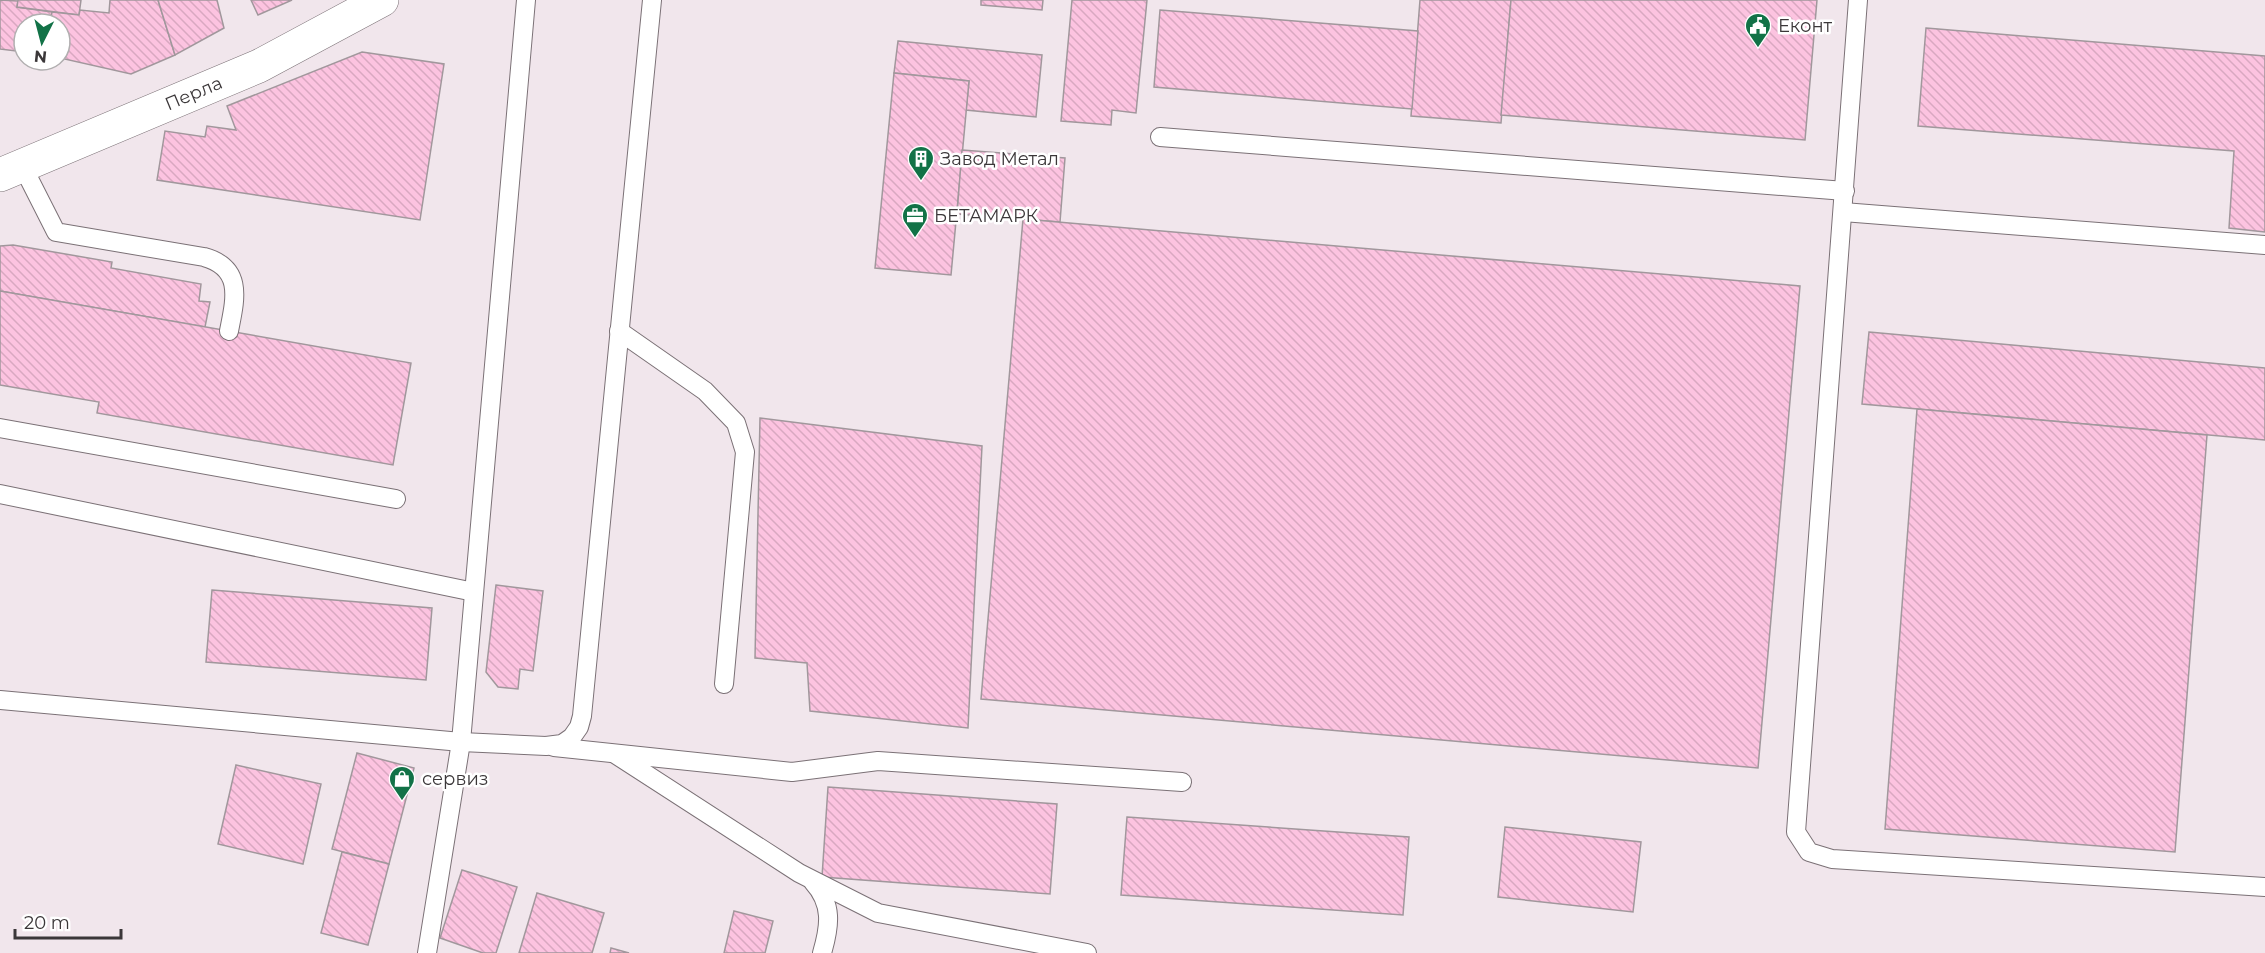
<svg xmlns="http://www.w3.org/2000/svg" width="2265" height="953" viewBox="0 0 2265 953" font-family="Montserrat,sans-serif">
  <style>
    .building { fill: url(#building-back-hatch); stroke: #a1979c; stroke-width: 1.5 }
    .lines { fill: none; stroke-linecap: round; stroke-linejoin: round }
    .lane-casing { stroke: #7b7176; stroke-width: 20 }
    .street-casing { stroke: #7b7176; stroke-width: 34 }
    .lane { stroke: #fff; stroke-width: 18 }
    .street { stroke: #fff; stroke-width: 33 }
    .labels { text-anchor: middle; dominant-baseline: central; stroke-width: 5; stroke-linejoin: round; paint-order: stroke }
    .poi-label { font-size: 18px; fill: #3b3739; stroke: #fff; text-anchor: start }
    .street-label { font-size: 18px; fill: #3b3739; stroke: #fff }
  </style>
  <defs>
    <pattern id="building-back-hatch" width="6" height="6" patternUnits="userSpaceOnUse" patternTransform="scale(1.5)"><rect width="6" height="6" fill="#fcc3e0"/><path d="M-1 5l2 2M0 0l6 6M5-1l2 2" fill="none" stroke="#d9a8c1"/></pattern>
  </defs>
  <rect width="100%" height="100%" fill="#f1e6ec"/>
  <g class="building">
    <path d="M 0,0 L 18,1 L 17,7 L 52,12 L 50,24 L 24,24 L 24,52 L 0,49 Z"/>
    <path d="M 18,0 L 81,0 L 79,15 L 17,7 Z"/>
    <path d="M 110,0 L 158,0 L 175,55 L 131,74 L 60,58 L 60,24 L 50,24 L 52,12 L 79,15 L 80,10 L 109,13 Z"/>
    <path d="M 158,0 L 217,0 L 224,28 L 175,55 Z"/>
    <path d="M 251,0 L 292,0 L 258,15 Z"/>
    <path d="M 981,0 L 1043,0 L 1042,10 L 981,5 Z"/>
    <path d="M 1072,0 L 1147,0 L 1136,113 L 1112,110 L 1111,125 L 1061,121 Z"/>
    <path d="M 1420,0 L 1511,0 L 1501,123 L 1411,116 Z"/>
    <path d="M 1511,0 L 1817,0 L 1805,140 L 1501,115 Z"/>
    <path d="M 1160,10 L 1418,31 L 1412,109 L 1154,87 Z"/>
    <path d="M 1926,28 L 2265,56 L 2265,232 L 2229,228 L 2234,151 L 1918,126 Z"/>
    <path d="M 898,41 L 1042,55 L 1036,117 L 966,110 L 969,81 L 894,73 Z"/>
    <path d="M 362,52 L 444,64 L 420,220 L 157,180 L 165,131 L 205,137 L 207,126 L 236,130 L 227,106 Z"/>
    <path d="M 894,73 L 969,81 L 951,275 L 875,268 Z"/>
    <path d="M 962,150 L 1065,158 L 1060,222 L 957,214 Z"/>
    <path d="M 1023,219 L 1800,286 L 1758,768 L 981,699 Z"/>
    <path d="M 13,245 L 112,262 L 111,268 L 201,284 L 199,301 L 210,302 L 205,327 L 0,291 L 0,246 Z"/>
    <path d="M 0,291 L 411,363 L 393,465 L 97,413 L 99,402 L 0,385 Z"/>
    <path d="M 1869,332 L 2265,368 L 2265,440 L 1862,404 Z"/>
    <path d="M 1917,409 L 2207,435 L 2175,852 L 1885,829 Z"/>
    <path d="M 760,418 L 982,446 L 968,728 L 810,711 L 807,663 L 755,658 Z"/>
    <path d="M 496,585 L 543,591 L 533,671 L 520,669 L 518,689 L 498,687 L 486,672 Z"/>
    <path d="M 212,590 L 432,608 L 426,680 L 206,662 Z"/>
    <path d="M 357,753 L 414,768 L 389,864 L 332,849 Z"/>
    <path d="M 236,765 L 321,784 L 303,864 L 218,844 Z"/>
    <path d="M 828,787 L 1057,804 L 1050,894 L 822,877 Z"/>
    <path d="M 1127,817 L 1409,837 L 1403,915 L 1121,895 Z"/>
    <path d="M 1505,827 L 1641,842 L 1633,912 L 1498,897 Z"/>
    <path d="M 342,852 L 389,864 L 368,945 L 321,933 Z"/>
    <path d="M 462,870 L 517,887 L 496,953 L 483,953 L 440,938 Z"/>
    <path d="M 537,893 L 604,913 L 592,953 L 519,953 Z"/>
    <path d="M 734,911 L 773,921 L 765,953 L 724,953 Z"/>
    <path d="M 611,948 L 629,953 L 610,953 Z"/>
  </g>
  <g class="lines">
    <defs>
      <g id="lane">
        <path d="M 1858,0 L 1796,832 L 1809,852 L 1832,859 L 2265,887"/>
        <path d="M 1160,137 L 1845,191"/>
        <path d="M 22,165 L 56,232 L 204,257 C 244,268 235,300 229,331"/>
        <path d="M 1843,212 L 2265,245"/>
        <path d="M 619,331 L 705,391 L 736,423 L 745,452 L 724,684"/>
        <path d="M 0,428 L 396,499"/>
        <path d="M 0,494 L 474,592"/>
        <path d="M 0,700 L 461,742 L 546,746 L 562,744 L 572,737 L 579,727 L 582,716 L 652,0"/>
        <path d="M 554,747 L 792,772 L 878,761 L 1182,782"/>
        <path d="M 615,754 L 799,873 L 878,913 L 1087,953"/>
        <path d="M 813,882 C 833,904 830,926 822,953"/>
        <path d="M 427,953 L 461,742 L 526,0"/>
      </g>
      <g id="street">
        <path id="s1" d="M 0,175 L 259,66 L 382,0"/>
      </g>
    </defs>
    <use href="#lane" class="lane-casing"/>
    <use href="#street" class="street-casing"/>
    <use href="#lane" class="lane"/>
    <use href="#street" class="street"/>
  </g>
  <defs>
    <symbol id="civic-pin" viewBox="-11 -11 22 30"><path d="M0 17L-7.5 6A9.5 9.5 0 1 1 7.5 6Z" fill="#127247" stroke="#fff"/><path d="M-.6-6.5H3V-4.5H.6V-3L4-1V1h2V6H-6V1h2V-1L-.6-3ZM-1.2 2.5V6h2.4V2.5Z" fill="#fff"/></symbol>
    <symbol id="building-pin" viewBox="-11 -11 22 30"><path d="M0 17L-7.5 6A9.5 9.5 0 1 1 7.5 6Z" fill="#127247" stroke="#fff"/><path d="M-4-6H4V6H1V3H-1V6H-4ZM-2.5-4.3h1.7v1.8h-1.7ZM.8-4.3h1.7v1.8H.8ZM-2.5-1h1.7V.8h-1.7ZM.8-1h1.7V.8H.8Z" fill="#fff"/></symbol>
    <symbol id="office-pin" viewBox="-11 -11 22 30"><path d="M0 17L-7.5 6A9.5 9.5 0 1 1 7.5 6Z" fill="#127247" stroke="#fff"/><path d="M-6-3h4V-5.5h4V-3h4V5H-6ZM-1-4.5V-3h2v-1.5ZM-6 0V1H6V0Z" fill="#fff"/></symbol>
    <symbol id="shop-pin" viewBox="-11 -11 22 30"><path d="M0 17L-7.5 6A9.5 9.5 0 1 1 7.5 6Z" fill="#127247" stroke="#fff"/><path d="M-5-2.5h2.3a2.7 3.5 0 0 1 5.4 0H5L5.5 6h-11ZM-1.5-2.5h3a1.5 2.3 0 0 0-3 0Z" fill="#fff"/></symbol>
  </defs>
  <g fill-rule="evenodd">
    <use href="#civic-pin" x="1743" y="11" width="30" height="40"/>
    <use href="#building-pin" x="906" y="144" width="30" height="40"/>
    <use href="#office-pin" x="900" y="201" width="30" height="40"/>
    <use href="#shop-pin" x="387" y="764" width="30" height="40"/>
  </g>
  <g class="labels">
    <g class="poi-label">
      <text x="1778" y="26">Еконт</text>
      <text x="940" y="159">Завод Метал</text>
      <text x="934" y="216">БЕТАМАРК</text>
      <text x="422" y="779">сервиз</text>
    </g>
    <g class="street-label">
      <text stroke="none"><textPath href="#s1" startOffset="210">Перла</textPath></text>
    </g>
  </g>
  <g transform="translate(42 42) rotate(186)"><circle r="28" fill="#ffffff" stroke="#b1afb0" stroke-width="1.5"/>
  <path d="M0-4.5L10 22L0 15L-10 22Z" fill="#127247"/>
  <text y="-9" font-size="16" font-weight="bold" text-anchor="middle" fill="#3b3739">N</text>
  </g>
  <path d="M15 929v9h106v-9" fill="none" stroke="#3b3739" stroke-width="3"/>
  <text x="24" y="929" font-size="18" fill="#3b3739" stroke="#ffffff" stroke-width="4.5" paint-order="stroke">20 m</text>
</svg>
